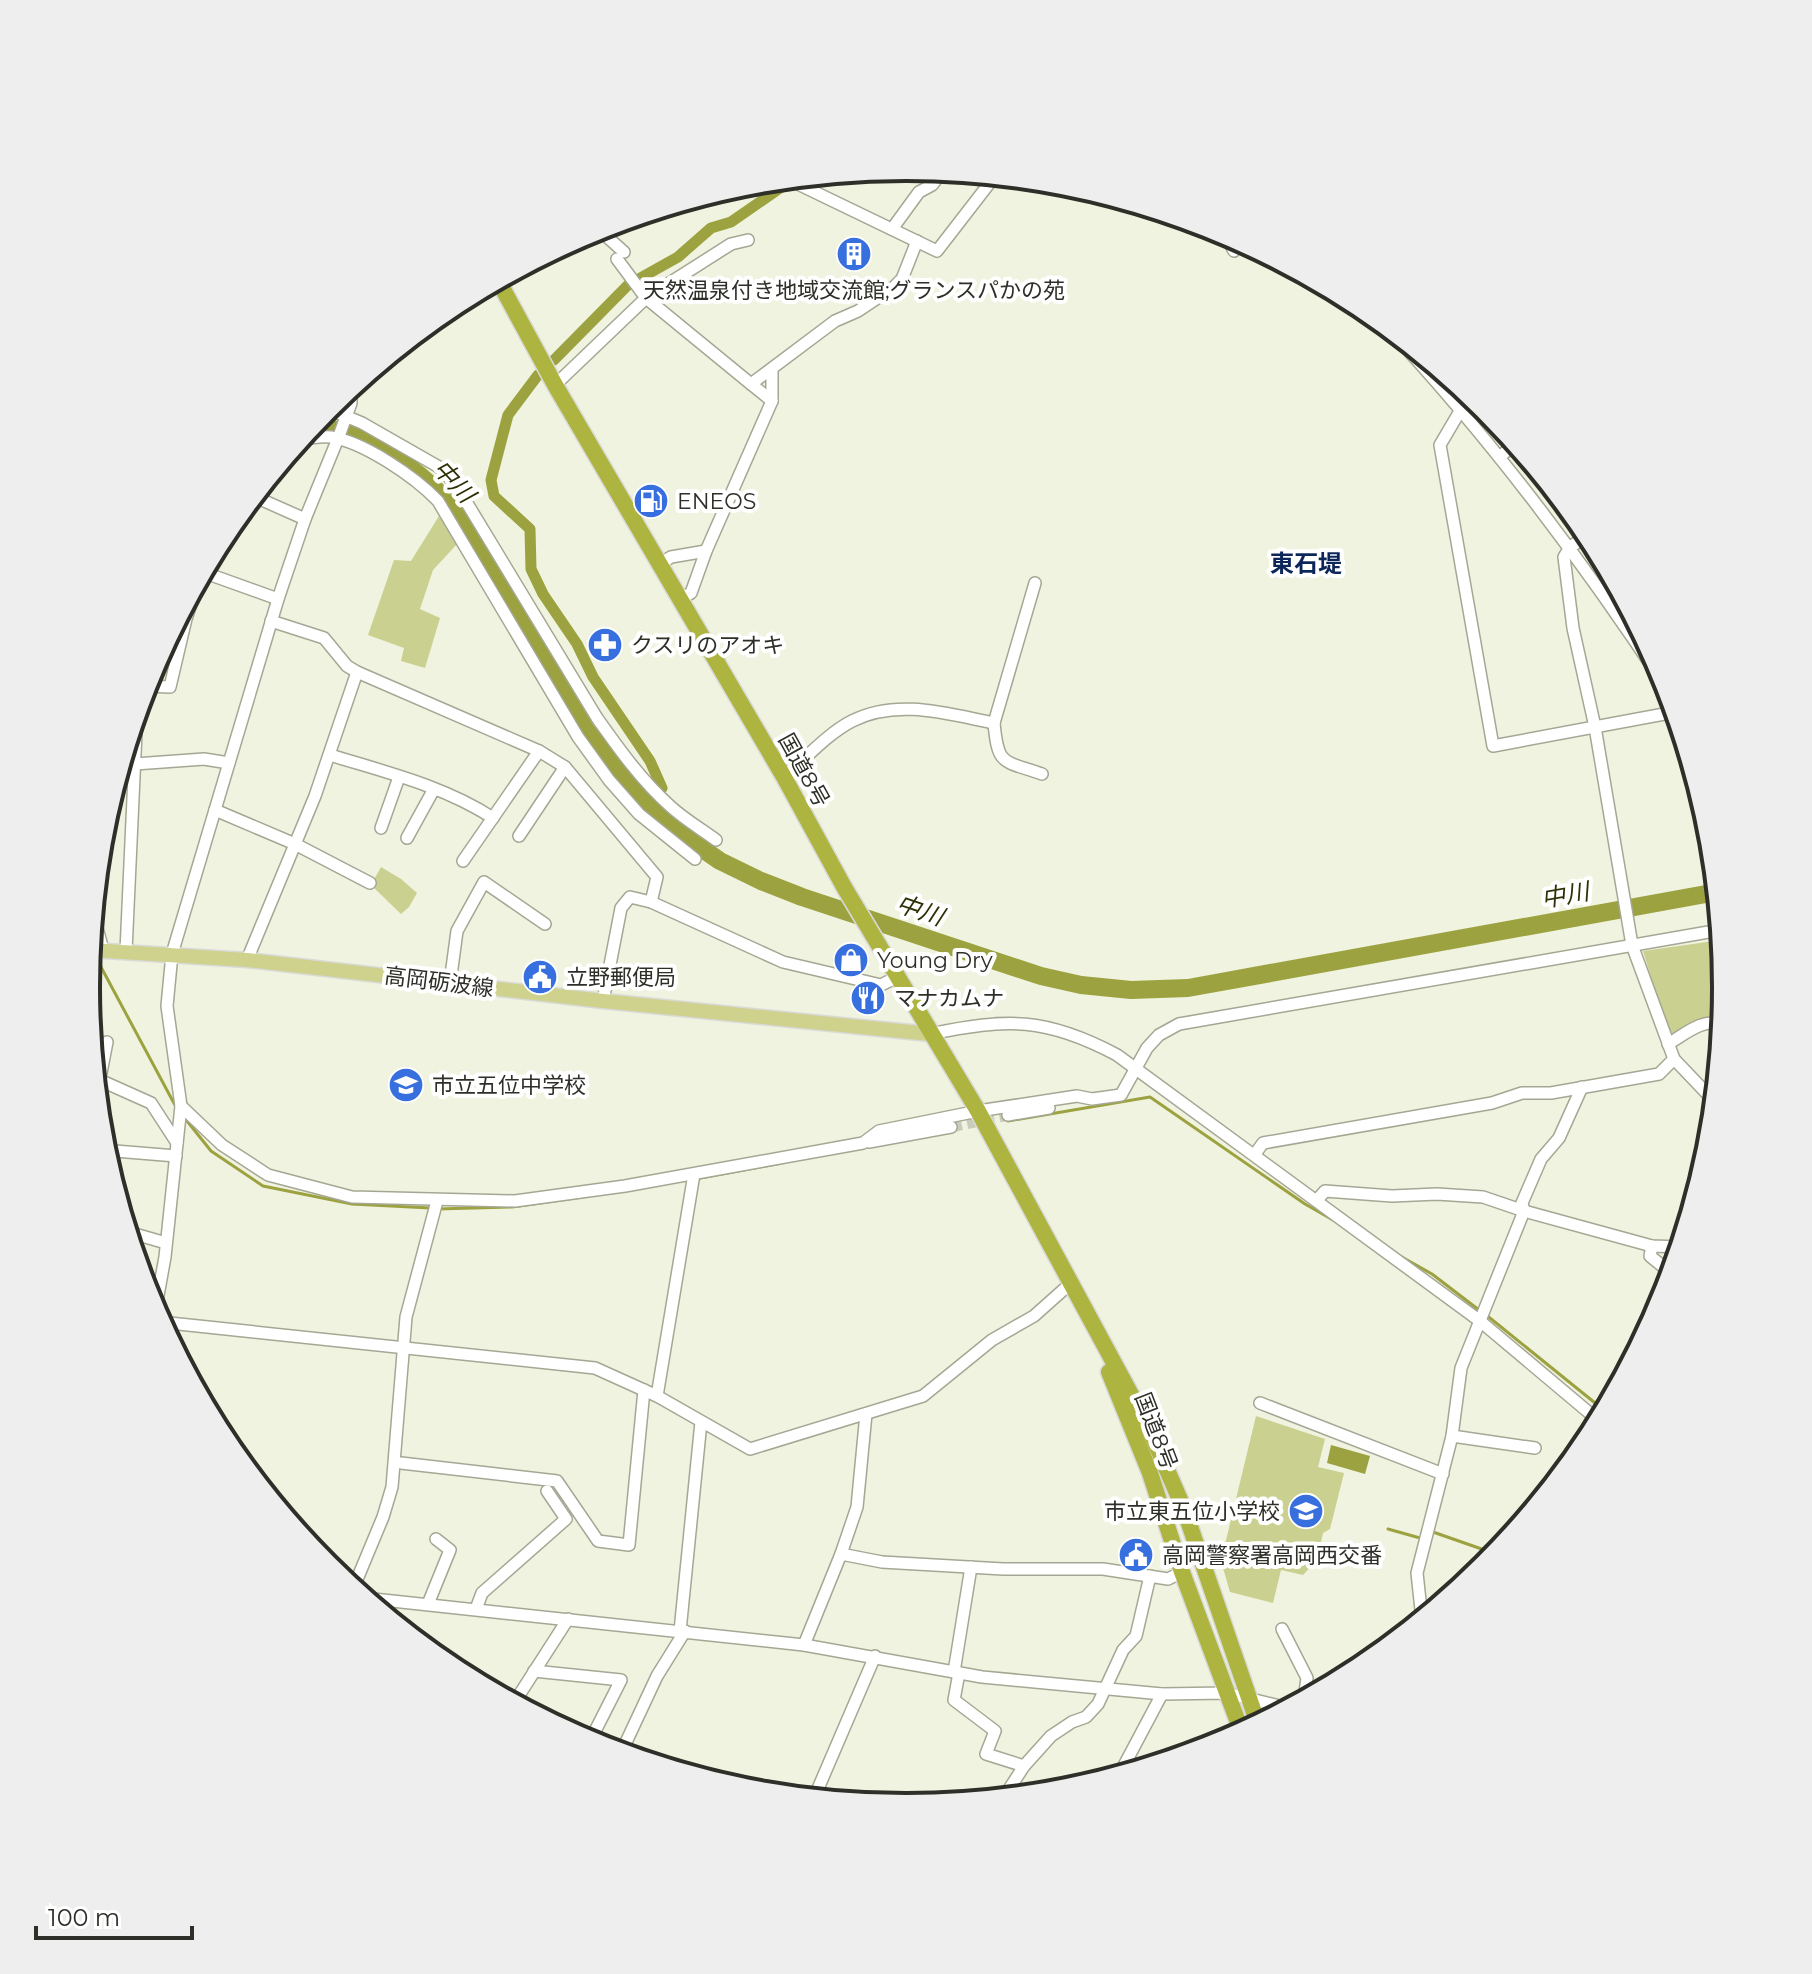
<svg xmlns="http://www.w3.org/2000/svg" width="1812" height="1974" viewBox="0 0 1812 1974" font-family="Montserrat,'Noto Sans JP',sans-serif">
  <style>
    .green { fill: #cad090 }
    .water { fill: #9ca23f }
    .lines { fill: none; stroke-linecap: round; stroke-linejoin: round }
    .stream { stroke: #9ca23f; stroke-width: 3 }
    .canal { stroke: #9ca23f; stroke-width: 11 }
    .river { stroke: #9ca23f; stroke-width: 18 }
    .minor-tunnel { stroke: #c9ccba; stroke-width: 11; stroke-dasharray: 11 5.5; stroke-linecap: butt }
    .minor-casing { stroke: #a5a794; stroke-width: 14 }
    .major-casing { stroke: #d9dad8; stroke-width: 17 }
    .highway-casing { stroke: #d9dad8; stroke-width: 19 }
    .minor { stroke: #fff; stroke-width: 11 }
    .major { stroke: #ced28c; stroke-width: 14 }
    .highway { stroke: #adb43f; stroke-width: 16 }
    .labels { text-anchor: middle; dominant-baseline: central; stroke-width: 8; stroke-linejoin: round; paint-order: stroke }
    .poi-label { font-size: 22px; fill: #2e2f28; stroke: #fff; text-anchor: start }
    .street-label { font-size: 22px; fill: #2e2f28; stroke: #fff }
    .water-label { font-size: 24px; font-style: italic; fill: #2e3005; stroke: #fff }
    .neighbourhood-label { font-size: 24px; font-weight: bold; fill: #0c265a; stroke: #fff }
    .rim { fill: none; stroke: #2e2f28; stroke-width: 4 }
  </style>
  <rect width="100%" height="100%" fill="#f0f3df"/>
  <g class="green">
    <path d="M 439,516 L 458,543 L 433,570 L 420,609 L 440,618 L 425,668 L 401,661 L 404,648 L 368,635 L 394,560 L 411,561 Z"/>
    <path d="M 381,867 L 401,879 L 417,893 L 409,907 L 401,914 L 371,885 Z"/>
    <path d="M 1721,940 L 1726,987 L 1723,1018 L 1712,1016 L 1674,1034 L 1667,1029 L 1643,951 Z"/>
    <path d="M 1256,1416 L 1325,1439 L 1318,1467 L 1344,1473 L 1330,1529 L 1323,1533 L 1317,1560 L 1303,1575 L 1281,1570 L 1273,1603 L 1230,1592 L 1221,1561 Z"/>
  </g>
  <path class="water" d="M 1331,1445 L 1370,1456 L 1365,1474 L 1327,1463 Z"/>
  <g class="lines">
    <g class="stream">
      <path d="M 91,935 L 95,947"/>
      <path d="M 97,954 L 101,967 L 176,1107"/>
      <path d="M 183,1116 L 211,1151 L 263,1186 L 352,1204 L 430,1208"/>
      <path d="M 1008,1121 L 1150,1097 L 1305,1204 L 1333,1220"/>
      <path d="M 695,1179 L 782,1163"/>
      <path d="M 437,1209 L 512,1207 L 589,1196"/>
      <path d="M 1400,1256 L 1432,1274 L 1479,1310"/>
      <path d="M 1485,1314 L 1605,1411"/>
      <path d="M 1388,1529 L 1420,1538"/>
      <path d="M 1433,1532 L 1496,1554"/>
    </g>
    <g class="canal">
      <path d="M 554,360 L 628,285 L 678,257 L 711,228 L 731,222 L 780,188 L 788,179"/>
      <path d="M 538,375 L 508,415 L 491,480 L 494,496 L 530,529 L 531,569 L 543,594 L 577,644 L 593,677 L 650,761 L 662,788 L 659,791"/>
      <path d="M 646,805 L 652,798"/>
    </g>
    <path class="river" d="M 310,427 C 358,425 418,469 449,503 L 586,730 L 646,805 L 691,841 L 720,861 L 761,881 L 802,897 L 1041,976 L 1081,985 L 1131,990 L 1188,988 L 1717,892"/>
    <path class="minor-tunnel" d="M 951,1127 L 1008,1115"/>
    <defs>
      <g id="minor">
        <path d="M 792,178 L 798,184 L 937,251 L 995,176"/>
        <path d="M 597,228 L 624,252"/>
        <path d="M 892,229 L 919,192 L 932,185 L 943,171"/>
        <path d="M 1223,231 L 1234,251"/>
        <path d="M 617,259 L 646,298 L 751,384 L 835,321 L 858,311 L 894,287 L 902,279 L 917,241"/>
        <path d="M 1382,322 C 1490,437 1583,561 1669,692"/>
        <path d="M 772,369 L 772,401"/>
        <path d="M 555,385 L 646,298 L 731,244 L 748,240"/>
        <path d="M 1460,411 L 1440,445 L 1493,746 L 1675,712"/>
        <path d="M 321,414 L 338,413 L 362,423 L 439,467 L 456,485 L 597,718 C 619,749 641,780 670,806 C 684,819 701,829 716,840"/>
        <path d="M 299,440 C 309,438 321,436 331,437 C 364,442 415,477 438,501 L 578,737 L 609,780 L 639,814 L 695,859"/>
        <path d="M 1501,456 L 1513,445"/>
        <path d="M 253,496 L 305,519"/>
        <path d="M 1584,538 L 1570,547 L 1564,557 L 1573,628 L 1595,727 L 1632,945 L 1674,1059 L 1715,1102"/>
        <path d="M 660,564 L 671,557 L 706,551"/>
        <path d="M 200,576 L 211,575 L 278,599"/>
        <path d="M 680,599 L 691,593 L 706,551 L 772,401 L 751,384"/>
        <path d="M 357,672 L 539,751 L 565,767 L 657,877 L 651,902"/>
        <path d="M 145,686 L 170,687 L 186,619 L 200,577"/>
        <path d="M 994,723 C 998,767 1003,760 1042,774"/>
        <path d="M 330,755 C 385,772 444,786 493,818"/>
        <path d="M 121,765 L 204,759 L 229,763"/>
        <path d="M 784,777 C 805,759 827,734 852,721 C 897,698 948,714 994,723 L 1035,583"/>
        <path d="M 215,810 L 295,844 L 370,883"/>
        <path d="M 381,828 L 399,777"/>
        <path d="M 519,836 L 565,767"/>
        <path d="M 407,838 L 434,789"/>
        <path d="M 463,861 L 539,751"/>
        <path d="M 93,913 L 103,950"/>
        <path d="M 126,951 L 137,711"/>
        <path d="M 247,960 L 315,796 L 357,672 L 347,666 L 324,638 L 271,621"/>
        <path d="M 450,983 L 457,931 L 484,882 L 545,924"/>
        <path d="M 603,1001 L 621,908 L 630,897 L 651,902 L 783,962 L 881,985 L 897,977"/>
        <path d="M 930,1034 C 1007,1018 1046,1017 1117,1055 L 1480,1321 L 1599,1421"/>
        <path d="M 1668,1044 C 1684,1035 1703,1017 1722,1025"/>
        <path d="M 95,1078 L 151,1103 L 177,1143"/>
        <path d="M 100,1078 L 107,1042"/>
        <path d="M 181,1106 L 222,1145 L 268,1175 L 352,1197 L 515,1201 L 625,1186 L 863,1143 L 879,1131 L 978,1111 L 1077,1096 L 1092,1099 L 1121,1095 L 1147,1048 L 1159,1035 L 1179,1024 L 1720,930"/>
        <path d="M 1008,1115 L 1049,1108"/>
        <path d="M 869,1142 L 951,1127"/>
        <path d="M 103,1150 L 176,1156"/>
        <path d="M 1255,1154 L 1263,1143 L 1492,1103 L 1522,1093 L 1551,1093 L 1659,1074 L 1674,1059"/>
        <path d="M 1317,1200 L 1325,1191 L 1392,1196 L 1437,1194 L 1483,1197 L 1524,1211 L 1652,1246 L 1680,1247"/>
        <path d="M 128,1232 L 166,1243"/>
        <path d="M 1652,1246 L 1650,1256 L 1672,1274"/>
        <path d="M 155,1312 L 165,1257 L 181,1106 L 167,1006 L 172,954 L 278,599 L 305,519 L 339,436 L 351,403 L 351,387"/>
        <path d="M 160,1322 L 595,1368 L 657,1396 L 750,1449 L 923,1396 L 992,1340 L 1034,1316 L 1071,1283"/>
        <path d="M 657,1396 L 694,1174"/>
        <path d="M 1260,1403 L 1443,1474"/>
        <path d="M 1452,1436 L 1535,1448"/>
        <path d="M 401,1463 L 557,1481 L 598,1541 L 629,1545 L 644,1390"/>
        <path d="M 841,1554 L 882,1562 L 1003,1569 L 1103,1569 L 1168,1579 L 1182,1572"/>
        <path d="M 353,1589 L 383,1517 L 392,1487 L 406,1317 L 437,1201"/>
        <path d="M 364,1598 L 804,1645 L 982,1677 L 1162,1694 L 1226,1693 L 1288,1708"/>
        <path d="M 428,1604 L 450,1550 L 436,1539"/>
        <path d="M 476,1609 L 482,1593 L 566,1519 L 547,1491"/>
        <path d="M 1422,1619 L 1417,1573 L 1452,1436 L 1461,1368 L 1524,1211 L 1522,1203 L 1541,1159 L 1559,1138 L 1582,1087"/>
        <path d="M 1282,1629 L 1307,1678 L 1304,1699"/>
        <path d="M 680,1631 L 701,1422"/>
        <path d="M 804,1645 L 841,1554 L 857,1507 L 866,1414"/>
        <path d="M 534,1671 L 621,1680 L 589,1743"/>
        <path d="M 954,1672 L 971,1567"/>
        <path d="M 959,1673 L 954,1700 L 995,1731 L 986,1754 L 1024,1766"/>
        <path d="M 514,1703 L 568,1619"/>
        <path d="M 621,1753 L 657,1676 L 685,1631"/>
        <path d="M 1119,1775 L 1162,1694"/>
        <path d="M 1004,1797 L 1024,1766 L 1051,1736 L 1072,1722 L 1086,1717 L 1098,1704 L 1123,1650 L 1136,1636 L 1150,1576"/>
        <path d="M 814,1798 L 875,1656"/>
      </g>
      <path id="major" d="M 90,950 L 247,960 L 603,1001 L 930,1034"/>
      <g id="highway">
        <path d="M 498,280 L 555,385 L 784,777 L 844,887 L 978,1111 L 1148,1426 L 1184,1509 L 1258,1724"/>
        <path d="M 1109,1372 L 1150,1473 L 1182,1572 L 1242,1733"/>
      </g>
    </defs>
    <use href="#minor" class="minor-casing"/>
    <use href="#major" class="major-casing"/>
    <use href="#highway" class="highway-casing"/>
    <use href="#minor" class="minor"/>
    <use href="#major" class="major"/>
    <use href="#highway" class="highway"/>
  </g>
  <defs>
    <symbol id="building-disc" viewBox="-11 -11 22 22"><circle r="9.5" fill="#386fde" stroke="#fff"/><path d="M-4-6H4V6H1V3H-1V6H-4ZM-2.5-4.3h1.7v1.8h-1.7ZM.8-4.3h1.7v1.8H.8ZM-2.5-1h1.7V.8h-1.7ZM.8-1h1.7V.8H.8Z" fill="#fff"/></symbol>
    <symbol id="fuel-disc" viewBox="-11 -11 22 22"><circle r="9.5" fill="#386fde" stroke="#fff"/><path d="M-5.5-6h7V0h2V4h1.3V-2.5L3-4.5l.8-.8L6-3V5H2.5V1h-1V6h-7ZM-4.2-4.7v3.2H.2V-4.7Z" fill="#fff"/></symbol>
    <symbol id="pharmacy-disc" viewBox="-11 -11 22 22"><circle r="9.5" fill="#386fde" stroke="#fff"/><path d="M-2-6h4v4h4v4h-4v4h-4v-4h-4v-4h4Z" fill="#fff"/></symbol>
    <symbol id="shop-disc" viewBox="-11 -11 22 22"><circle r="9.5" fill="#386fde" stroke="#fff"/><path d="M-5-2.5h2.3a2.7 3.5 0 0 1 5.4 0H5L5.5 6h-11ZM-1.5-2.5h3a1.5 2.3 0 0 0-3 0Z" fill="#fff"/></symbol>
    <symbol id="civic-disc" viewBox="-11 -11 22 22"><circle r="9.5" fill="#386fde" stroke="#fff"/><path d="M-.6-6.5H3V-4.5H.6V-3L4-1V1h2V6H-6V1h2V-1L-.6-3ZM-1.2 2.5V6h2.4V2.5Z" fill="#fff"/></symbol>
    <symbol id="restaurant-disc" viewBox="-11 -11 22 22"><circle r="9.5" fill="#386fde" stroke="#fff"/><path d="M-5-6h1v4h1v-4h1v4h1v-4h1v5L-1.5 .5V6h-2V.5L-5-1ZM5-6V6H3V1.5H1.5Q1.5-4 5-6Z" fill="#fff"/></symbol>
    <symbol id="school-disc" viewBox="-11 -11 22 22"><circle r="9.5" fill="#386fde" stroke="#fff"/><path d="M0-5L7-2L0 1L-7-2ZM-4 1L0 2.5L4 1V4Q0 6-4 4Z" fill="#fff"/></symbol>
  </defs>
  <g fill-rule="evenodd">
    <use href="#building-disc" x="834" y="234" width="40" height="40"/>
    <use href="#fuel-disc" x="631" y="481" width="40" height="40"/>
    <use href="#pharmacy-disc" x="585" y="625" width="40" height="40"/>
    <use href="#shop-disc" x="831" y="940" width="40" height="40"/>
    <use href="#civic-disc" x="520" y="957" width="40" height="40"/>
    <use href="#restaurant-disc" x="848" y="978" width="40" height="40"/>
    <use href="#school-disc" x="386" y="1065" width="40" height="40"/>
    <use href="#school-disc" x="1286" y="1491" width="40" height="40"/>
    <use href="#civic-disc" x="1116" y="1535" width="40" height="40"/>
  </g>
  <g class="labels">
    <g class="poi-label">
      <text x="854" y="290" text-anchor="middle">天然温泉付き地域交流館;グランスパかの苑</text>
      <text x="677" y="501">ENEOS</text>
      <text x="631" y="645">クスリのアオキ</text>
      <text x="877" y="960">Young Dry</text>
      <text x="566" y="977">立野郵便局</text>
      <text x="894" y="998">マナカムナ</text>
      <text x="432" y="1085">市立五位中学校</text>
      <text x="1280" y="1511" text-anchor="end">市立東五位小学校</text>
      <text x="1162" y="1555">高岡警察署高岡西交番</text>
    </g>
    <g class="street-label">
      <text transform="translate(804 770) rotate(61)">国道8号</text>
      <text transform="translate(439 982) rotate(7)">高岡砺波線</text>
      <text transform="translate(1156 1431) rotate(69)">国道8号</text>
    </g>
    <g class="water-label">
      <text transform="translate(454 481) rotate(47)">中川</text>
      <text transform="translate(1565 895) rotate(-10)">中川</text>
      <text transform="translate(920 910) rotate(19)">中川</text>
    </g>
    <g class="neighbourhood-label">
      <text x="1306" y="563">東石堤</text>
    </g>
  </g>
  <path d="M0 0H1812V1974H0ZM100 987a806 806 0 1 1 1612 0a806 806 0 1 1-1612 0Z" fill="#eee" fill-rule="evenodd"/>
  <path class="rim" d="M100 987a806 806 0 1 1 1612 0a806 806 0 1 1-1612 0Z"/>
  <path d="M36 1926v12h156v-12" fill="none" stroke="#2e2f28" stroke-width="4"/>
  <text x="48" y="1926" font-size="24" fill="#2e2f28" stroke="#ffffff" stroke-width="6" paint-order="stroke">100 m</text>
</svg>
